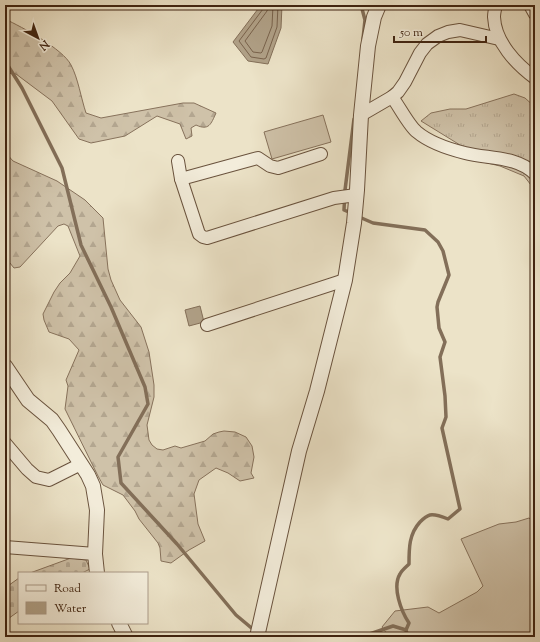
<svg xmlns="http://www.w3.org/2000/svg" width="540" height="642" viewBox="0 0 540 642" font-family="'Sorts Mill Goudy',serif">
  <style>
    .grass { fill: url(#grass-tufts); stroke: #87725c }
    .forest { fill: url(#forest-firs); stroke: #87725c }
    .cemetery { fill: url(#cemetery-stones); stroke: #87725c }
    .garden { fill: #cfc2a9; stroke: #87725c }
    .water { fill: #b1a289; stroke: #836f59 }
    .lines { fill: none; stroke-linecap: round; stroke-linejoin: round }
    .shore { stroke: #78624c; stroke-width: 1 }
    .stream { stroke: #836f59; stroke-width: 3.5 }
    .minor-casing { stroke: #6a533e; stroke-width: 14 }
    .tertiary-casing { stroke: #6a533e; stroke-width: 16 }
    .minor { stroke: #f3eddb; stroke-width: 12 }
    .tertiary { stroke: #f3eddb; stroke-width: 14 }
  </style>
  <defs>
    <pattern id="grass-tufts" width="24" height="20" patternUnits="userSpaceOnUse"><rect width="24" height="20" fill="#cfc2a9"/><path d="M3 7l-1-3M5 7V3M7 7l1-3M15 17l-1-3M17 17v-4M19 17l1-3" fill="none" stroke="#b3a690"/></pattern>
    <pattern id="forest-firs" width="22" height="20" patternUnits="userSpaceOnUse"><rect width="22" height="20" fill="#cfc2a9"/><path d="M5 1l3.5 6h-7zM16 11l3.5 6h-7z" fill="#b3a690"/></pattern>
    <pattern id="cemetery-stones" width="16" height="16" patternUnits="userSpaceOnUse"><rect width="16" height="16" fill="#cfc2a9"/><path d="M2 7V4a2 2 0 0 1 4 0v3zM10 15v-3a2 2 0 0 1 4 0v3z" fill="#b3a690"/></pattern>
  </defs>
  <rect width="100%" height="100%" fill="#ece3c8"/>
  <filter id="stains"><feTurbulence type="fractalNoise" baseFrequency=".005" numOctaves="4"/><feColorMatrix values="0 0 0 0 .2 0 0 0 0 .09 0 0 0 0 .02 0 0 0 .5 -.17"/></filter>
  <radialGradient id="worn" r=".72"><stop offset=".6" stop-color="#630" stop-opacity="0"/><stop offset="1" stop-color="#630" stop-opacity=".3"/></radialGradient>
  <path class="grass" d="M 514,94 L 525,98 L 535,107 L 535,176 L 531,185 L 524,176 L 500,166 L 466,158 L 460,145 L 421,121 L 431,113 L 450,109 L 466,109 Z"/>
  <g class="forest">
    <path d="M 5,19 C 22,27 63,49 71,65 C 78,78 81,98 86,113 L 101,118 L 183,103 L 194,103 L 216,113 C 211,124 209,131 196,125 L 191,128 L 192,136 L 186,139 L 180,124 L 157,116 L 125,136 L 91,143 L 79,139 L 52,101 L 16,74 L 5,73 Z"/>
    <path d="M 5,152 L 13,161 L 57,181 L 85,200 L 103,218 L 108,269 L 111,280 L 120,300 L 141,327 L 149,352 L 154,385 L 154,397 L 147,425 L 149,440 L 152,445 L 157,449 L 163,450 L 175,446 L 181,448 L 205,441 L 213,434 L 219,432 L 224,431 L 235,432 L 246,437 L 252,446 L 254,457 L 251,473 L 254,478 L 240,481 L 228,473 L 216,468 L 199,480 L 194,494 L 198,524 L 205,541 L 189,550 L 171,563 L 161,561 L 160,548 L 158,543 L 139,519 L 135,511 L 123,495 L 103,485 L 98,476 L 65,409 L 68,386 L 66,380 L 79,350 L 69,339 L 49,332 L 44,320 L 43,314 L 54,292 L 60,283 L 70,273 L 80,256 L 68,226 L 64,224 L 58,226 L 20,267 L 14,268 L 5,257 Z"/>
  </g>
  <g class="cemetery">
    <path d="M 71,558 L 86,560 L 90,569 L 82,573 L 30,573 Z"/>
    <path d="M 19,578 L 19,611 L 5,621 L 5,588 Z"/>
  </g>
  <g class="garden">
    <path d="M 323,115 L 331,142 L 272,159 L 264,132 Z"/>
    <path d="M 529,518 L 535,522 L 535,637 L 389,637 L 382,627 L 395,611 L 428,607 L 439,613 L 477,592 L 483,586 L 461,539 L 499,524 L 516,522 Z"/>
  </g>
  <g class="water">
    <path d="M 261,5 L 282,5 L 281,28 L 268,64 L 248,61 L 233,42 Z"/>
    <path d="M 200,306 L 204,322 L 189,326 L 185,310 Z"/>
  </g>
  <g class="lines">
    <g class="shore">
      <path d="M 263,5 L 263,9 L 239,41 L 251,57 L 264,59 L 266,58 L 277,27 L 278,5"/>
      <path d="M 269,5 L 267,11 L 245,41 L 253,52 L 261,53 L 262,52 L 272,26 L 273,5"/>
    </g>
    <g class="stream">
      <path d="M 361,5 L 365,20 L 363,39"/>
      <path d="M 5,61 L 22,88 L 62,168 L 81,245 L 111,307 L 145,387 L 148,404 L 118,457 L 121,483 L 177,544 L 236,615 L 255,631"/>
      <path d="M 351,213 L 344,210 L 345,190 L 354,119"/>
      <path d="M 357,216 L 373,223 L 425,230 L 438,242 L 443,251 L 449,275 L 438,302 L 437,307 L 439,328 L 445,342 L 440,357 L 445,396 L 446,417 L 442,428 L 460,509 L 448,519 C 443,517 435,514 430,515 C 426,516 423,519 420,522 C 409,534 409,548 409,564 C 406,567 402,570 400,574 C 392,587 401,611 409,623 L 406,630"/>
      <path d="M 361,637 L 393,626 L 406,630 L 408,637"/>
    </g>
    <defs>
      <g id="minor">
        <path d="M 496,5 C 495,9 494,13 494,17 C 495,42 516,64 535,78"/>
        <path d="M 530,5 L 535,14"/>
        <path d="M 392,97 C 399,106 409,126 417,132 C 430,143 449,149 465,153 C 489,159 517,156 535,174"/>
        <path d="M 361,115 L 392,97 L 398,92 L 405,82 L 420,53 L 427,44 L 438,36 L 448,32 L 460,30 L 499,39"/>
        <path d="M 178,161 L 181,179 L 199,234 L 203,237 L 207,238 L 334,198 L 356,195"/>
        <path d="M 181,179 L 254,159 L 258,158 L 270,166 L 278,168 L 321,154"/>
        <path d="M 207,325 L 345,280"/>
        <path d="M 5,443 L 27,469 L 36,477 L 49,480 L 81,464"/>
        <path d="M 5,547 L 95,554"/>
      </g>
      <g id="tertiary">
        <path d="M 5,366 L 28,400 L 52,420 L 59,430 L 88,475 L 93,486 L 97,510 L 95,554 L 97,573"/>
        <path d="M 119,623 L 126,637"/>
        <path d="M 257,637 L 299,451 L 317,391 L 345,280 L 354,223 L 357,190 L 361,115 L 368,46 L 374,17 L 379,5"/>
      </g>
    </defs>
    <use href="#minor" class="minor-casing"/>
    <use href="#tertiary" class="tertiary-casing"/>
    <use href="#minor" class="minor"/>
    <use href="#tertiary" class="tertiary"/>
  </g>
  <rect width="540" height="642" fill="none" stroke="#ece3c8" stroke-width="20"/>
  <rect x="6" y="6" width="528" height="630" fill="none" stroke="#3f2310" stroke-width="2"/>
  <rect x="10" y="10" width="520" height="622" fill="none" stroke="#3f2310"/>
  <rect x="18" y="572" width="130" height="52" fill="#f3eddb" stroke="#ab9c8a"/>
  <rect x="26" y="585" width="20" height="6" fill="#f3eddb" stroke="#ab9c8a"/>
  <text x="54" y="592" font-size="12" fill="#3f2310">Road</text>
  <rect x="26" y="602" width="20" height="12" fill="#b1a289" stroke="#ab9c8a"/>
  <text x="54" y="612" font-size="12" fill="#3f2310">Water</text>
  <g transform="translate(38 38) rotate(139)" stroke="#f3eddb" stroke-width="3" paint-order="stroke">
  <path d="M0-3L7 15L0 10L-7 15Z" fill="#3f2310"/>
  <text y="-6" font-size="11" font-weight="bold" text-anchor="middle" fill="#3f2310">N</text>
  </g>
  <path d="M394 36v6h92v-6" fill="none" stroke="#3f2310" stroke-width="2"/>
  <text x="400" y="36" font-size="12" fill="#3f2310" stroke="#f3eddb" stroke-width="3" paint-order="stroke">50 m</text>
  <rect width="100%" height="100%" filter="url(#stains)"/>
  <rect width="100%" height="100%" fill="url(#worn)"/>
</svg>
